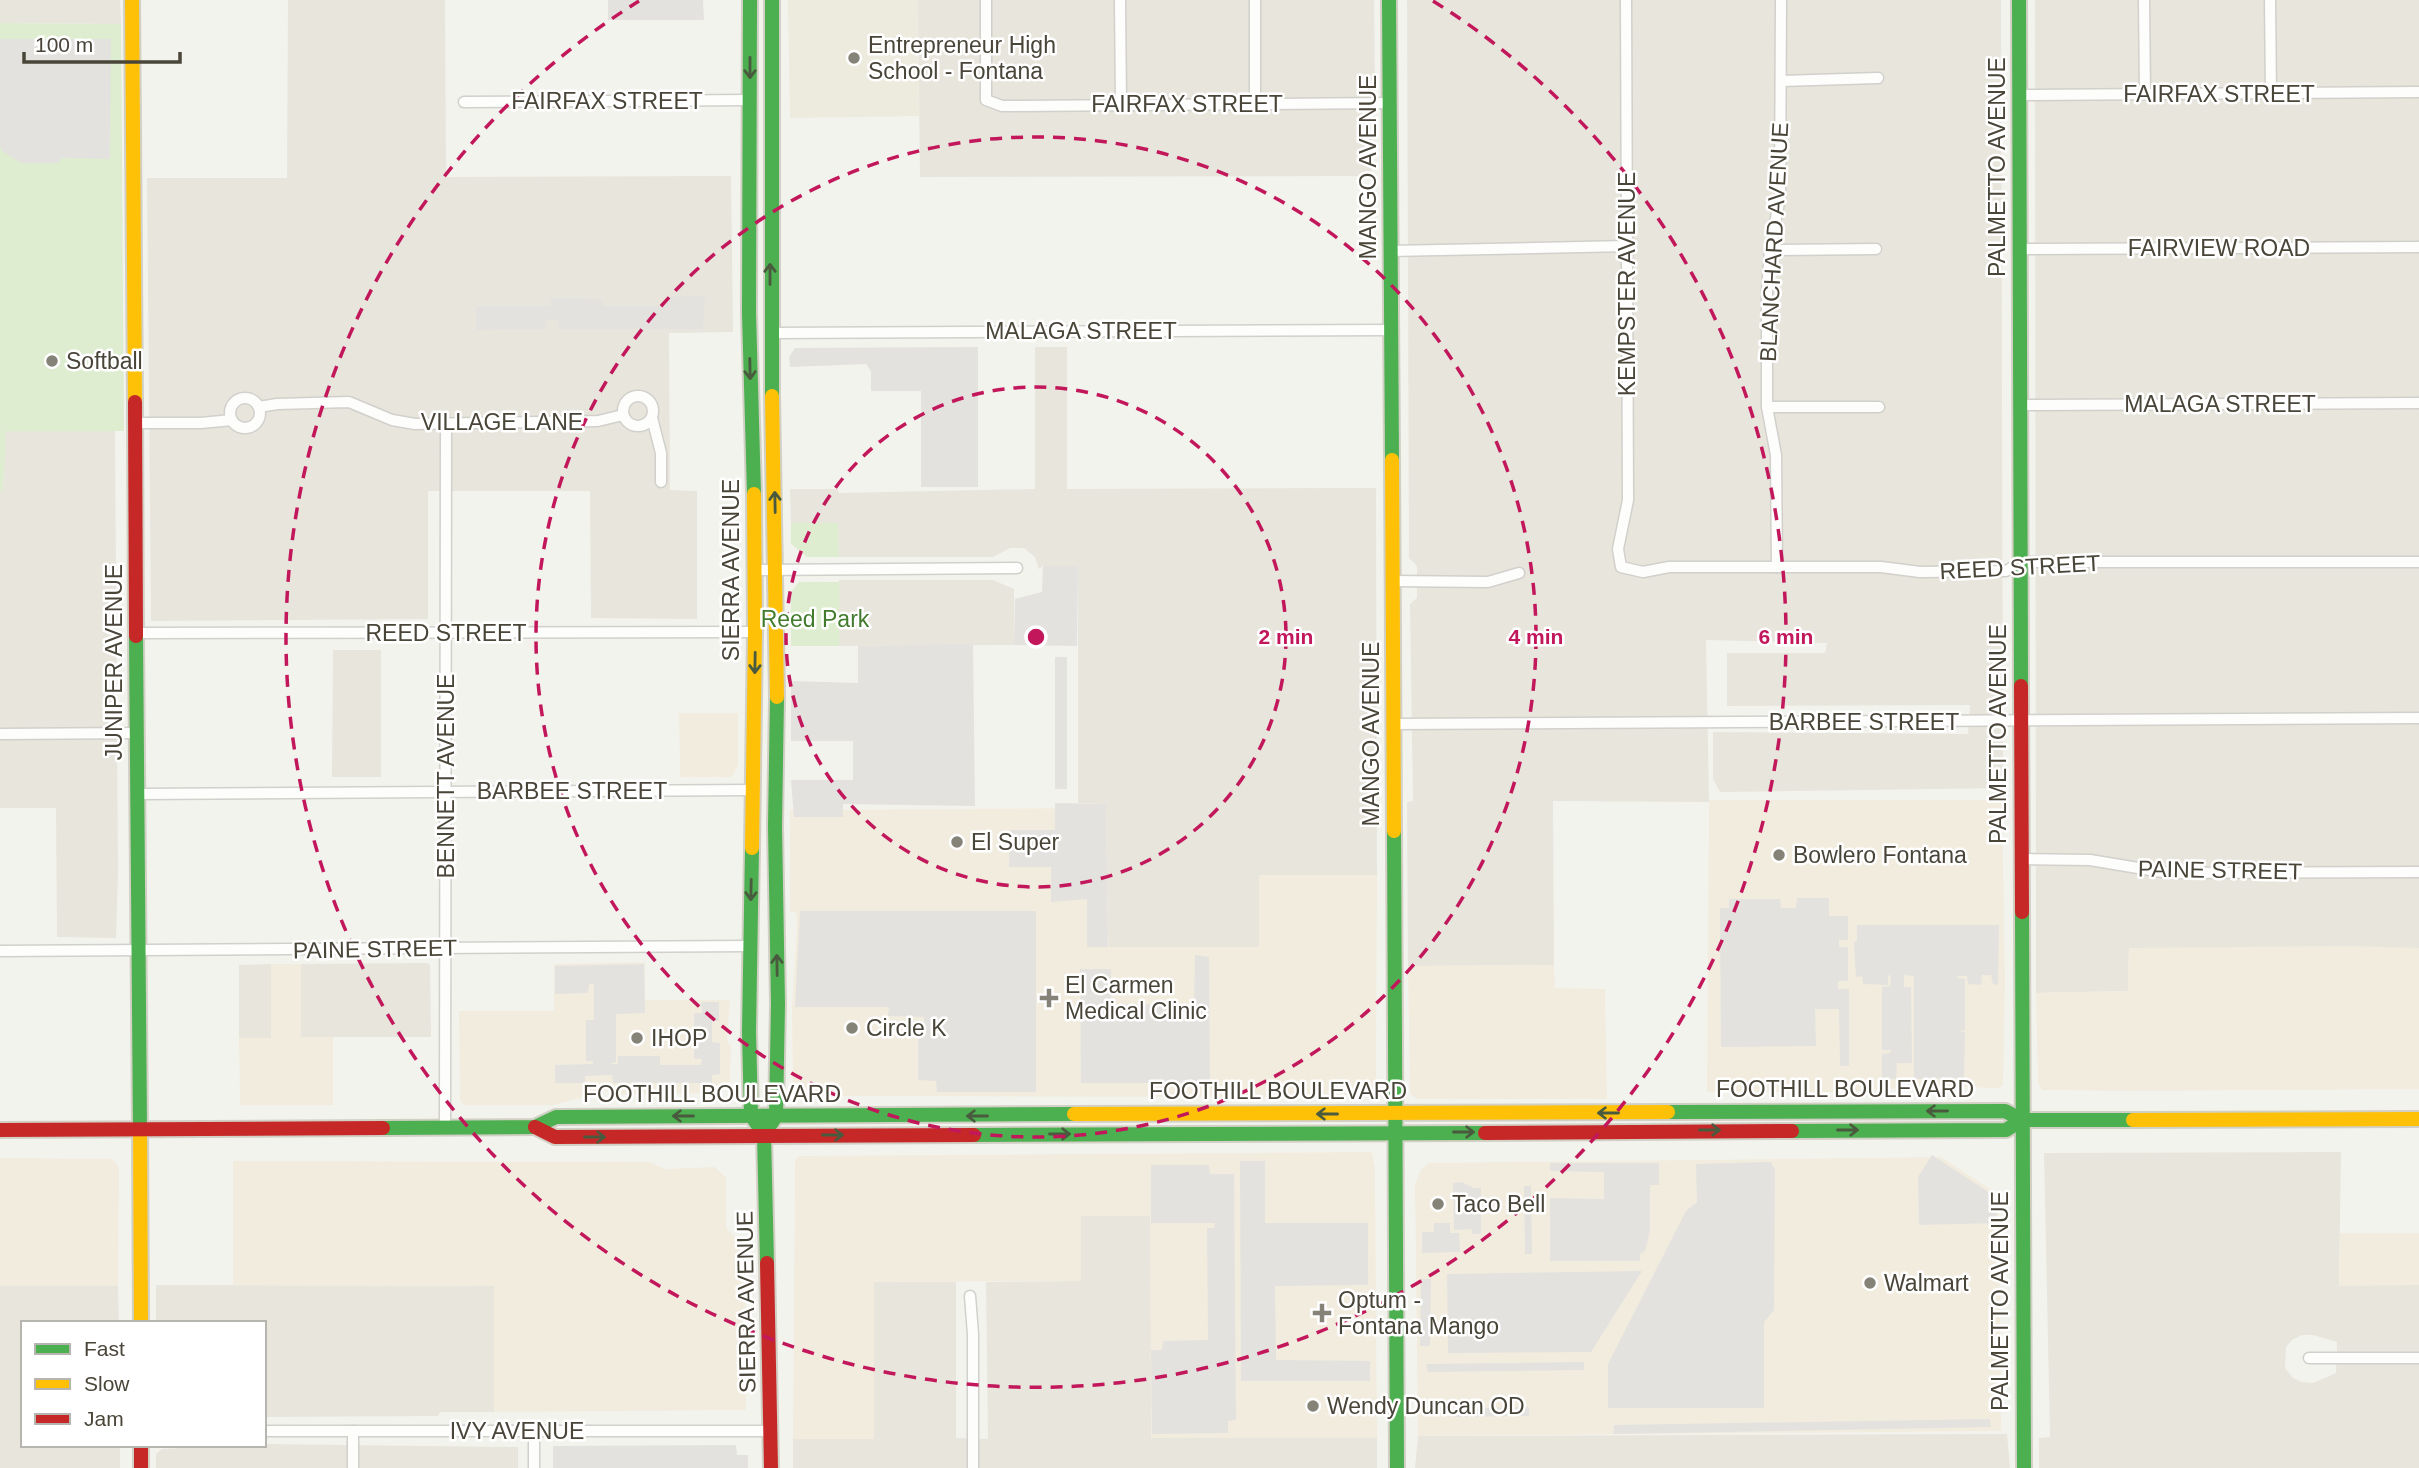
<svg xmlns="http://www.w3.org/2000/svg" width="2419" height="1468" viewBox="0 0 2419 1468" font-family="Helvetica,sans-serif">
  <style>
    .residential { fill: #e7e5dc; fill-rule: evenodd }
    .commercial { fill: #f2ecdf }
    .education { fill: #edebde }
    .green { fill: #deedd0 }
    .parking { fill: #e3e2de }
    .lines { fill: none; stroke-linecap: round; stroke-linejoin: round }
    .street-casing { stroke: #d1d0cb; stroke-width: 13 }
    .fast-casing { stroke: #d2d0c5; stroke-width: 18 }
    .slow-casing { stroke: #d2d0c5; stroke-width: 18 }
    .jam-casing { stroke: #d2d0c5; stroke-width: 18 }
    .street { stroke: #fdfdfc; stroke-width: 10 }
    .fast { stroke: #4caf50; stroke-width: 14 }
    .slow { stroke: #ffc107; stroke-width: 14 }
    .jam { stroke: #c62828; stroke-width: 14 }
    .oneway { stroke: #4a5a3e }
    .ring { fill: none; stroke: #c2185b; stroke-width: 3.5; stroke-dasharray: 12 9 }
    .poi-dot { fill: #858278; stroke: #fff; stroke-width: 2.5 }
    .labels { text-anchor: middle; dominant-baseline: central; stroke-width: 5; stroke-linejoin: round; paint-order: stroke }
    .poi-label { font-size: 23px; fill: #4a4539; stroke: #fff; text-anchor: start }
    .street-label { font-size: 23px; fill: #4a4539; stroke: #fff }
    .park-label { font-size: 23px; fill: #437b2d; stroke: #fff }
    .centre { fill: #c2185b; stroke: #fff; stroke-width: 3.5 }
    .ring-label { font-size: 21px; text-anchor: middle; font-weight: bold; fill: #c2185b; stroke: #fff; stroke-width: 5; stroke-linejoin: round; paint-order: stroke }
  </style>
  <rect width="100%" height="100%" fill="#f3f3ee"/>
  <g class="residential">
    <path d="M 0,0 L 120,0 L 121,24 L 0,23 Z"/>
    <path d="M 288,0 L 445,0 L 446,177 L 731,176 L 733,332 L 669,333 L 670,490 L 697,491 L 697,619 L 591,618 L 590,491 L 428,491 L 428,619 L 151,621 L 147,178 L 287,178 Z"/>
    <path d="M 918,0 L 1374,0 L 1375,86 L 1371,86 L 1371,176 L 920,177 Z"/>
    <path d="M 1407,0 L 2001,0 L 2003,788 L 1720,792 L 1713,779 L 1713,732 L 1968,734 L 1970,705 L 1727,706 L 1727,653 L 1825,653 L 1827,643 L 1706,640 L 1709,802 L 1553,801 L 1554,965 L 1408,966 L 1407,802 L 1413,801 L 1410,604 L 1417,598 L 1417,566 L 1409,558 Z"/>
    <path d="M 2035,0 L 2419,0 L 2419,948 L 2129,948 L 2128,991 L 2036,993 Z"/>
    <path d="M 1035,347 L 1067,347 L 1067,489 L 1376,488 L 1377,875 L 1259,875 L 1259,947 L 1108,947 L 1106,804 L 1078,803 L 1078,568 L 1043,566 L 1039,569 L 1035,557 L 1024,548 L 1010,548 L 993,557 L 839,557 L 838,523 L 791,523 L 790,489 L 838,489 L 839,493 L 1035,489 Z"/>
    <path d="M 5,431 L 115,431 L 118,872 L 116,938 L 57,937 L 56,808 L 0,808 L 0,491 L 3,491 Z"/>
    <path d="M 839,580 L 993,580 L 1014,589 L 1014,645 L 839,646 Z"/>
    <path d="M 333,650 L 381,650 L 381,777 L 332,777 Z"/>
    <path d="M 428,963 L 430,965 L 431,1037 L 301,1037 L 301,964 Z"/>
    <path d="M 271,964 L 271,1039 L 239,1038 L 239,965 Z"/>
    <path d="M 2341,1152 L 2339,1285 L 2419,1285 L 2419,1468 L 2039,1468 L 2039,1438 L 2050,1437 L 2044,1153 ZM 2302,1335 L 2313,1335 L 2337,1342 L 2336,1373 L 2313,1383 L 2302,1382 L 2293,1378 L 2285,1368 L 2286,1347 L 2292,1340 Z"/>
    <path d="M 1081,1216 L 1151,1216 L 1151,1437 L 1377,1438 L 1377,1468 L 793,1468 L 793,1439 L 874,1439 L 874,1282 L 956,1282 L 956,1438 L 988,1439 L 986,1282 L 1081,1281 Z"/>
    <path d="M 156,1285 L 494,1286 L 494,1412 L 440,1412 L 438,1416 L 264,1417 L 264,1323 L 156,1323 Z"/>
    <path d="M 0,1286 L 118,1286 L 119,1323 L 23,1323 L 23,1445 L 120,1445 L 120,1468 L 0,1468 Z"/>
    <path d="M 2007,1434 L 2010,1468 L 1415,1468 L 1418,1436 Z"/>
    <path d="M 264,1444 L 518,1447 L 518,1468 L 156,1468 L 156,1454 L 162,1449 Z"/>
  </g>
  <g class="commercial">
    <path d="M 679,713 L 738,713 L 738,765 L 732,777 L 680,777 Z"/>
    <path d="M 1709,800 L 2002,800 L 2005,981 L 2003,1086 L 1997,1088 L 1927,1086 L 1844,1092 L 1707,1092 Z"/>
    <path d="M 1103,808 L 1109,947 L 1259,947 L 1259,875 L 1377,875 L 1376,1093 L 1344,1095 L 1344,1099 L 1318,1099 L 1317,1097 L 797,1096 L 793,1088 L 792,1009 L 797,925 L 796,912 L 790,912 L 790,810 Z"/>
    <path d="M 2351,946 L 2419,948 L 2419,1089 L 2129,1091 L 2042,1090 L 2038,1083 L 2036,993 L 2128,991 L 2129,948 Z"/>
    <path d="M 645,962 L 645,1000 L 730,1000 L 727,1041 L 731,1046 L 730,1081 L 721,1093 L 613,1095 L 610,1091 L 591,1091 L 588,1096 L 554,1105 L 464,1105 L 460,1100 L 459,1011 L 554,1011 L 554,964 Z"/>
    <path d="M 271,964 L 301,964 L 301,1037 L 333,1037 L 333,1105 L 240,1105 L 239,1038 L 271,1038 Z"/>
    <path d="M 1554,965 L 1555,988 L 1605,989 L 1607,1099 L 1417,1099 L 1410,1093 L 1408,966 Z"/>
    <path d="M 1372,1152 L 1375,1169 L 1377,1438 L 1151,1438 L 1150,1216 L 1081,1216 L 1081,1281 L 874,1282 L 874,1439 L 793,1439 L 795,1160 L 799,1156 Z"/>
    <path d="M 1941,1157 L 1999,1195 L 2001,1431 L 1418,1436 L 1415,1184 L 1421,1170 L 1429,1163 Z"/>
    <path d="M 0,1158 L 112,1159 L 116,1163 L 119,1168 L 118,1286 L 0,1286 Z"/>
    <path d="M 233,1161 L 649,1162 L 665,1169 L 715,1167 L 726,1178 L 726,1228 L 745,1247 L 746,1410 L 494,1412 L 494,1286 L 233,1285 Z"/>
    <path d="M 2340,1233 L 2419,1233 L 2419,1285 L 2339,1286 Z"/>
  </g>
  <path class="education" d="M 788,0 L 918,0 L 919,116 L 790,118 Z"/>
  <g class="green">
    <path d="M 0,23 L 121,24 L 124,431 L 6,431 L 3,491 L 0,491 Z"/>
    <path d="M 791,523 L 838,523 L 839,557 L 807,557 L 791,544 Z"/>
    <path d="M 799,582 L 839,582 L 839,646 L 791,646 L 791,592 Z"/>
  </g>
  <g class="parking">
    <path d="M 608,0 L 703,0 L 704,20 L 608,20 Z"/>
    <path d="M 0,39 L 111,39 L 110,159 L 62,158 L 57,163 L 21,163 L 2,151 L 0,146 Z"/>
    <path d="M 705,296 L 703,329 L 559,329 L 558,320 L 548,320 L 545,323 L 546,329 L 476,330 L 476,306 L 550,306 L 552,298 L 602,299 L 603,306 L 665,306 L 666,297 Z"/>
    <path d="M 978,347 L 978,487 L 921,487 L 921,391 L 871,391 L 871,371 L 866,364 L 790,367 L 789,357 L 795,348 Z"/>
    <path d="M 1043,566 L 1078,566 L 1077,646 L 1014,645 L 1015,599 L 1042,592 Z"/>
    <path d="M 973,644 L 975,806 L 843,804 L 843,817 L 794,817 L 791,780 L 853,780 L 853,741 L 791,741 L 791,681 L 858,683 L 858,646 Z"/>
    <rect x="1055" y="657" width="12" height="132"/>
    <path d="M 1055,803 L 1106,804 L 1108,947 L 1087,947 L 1087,899 L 1051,902 L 1051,867 L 1009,867 L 1010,830 L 1055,830 Z"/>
    <path d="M 1797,898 L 1829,898 L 1829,916 L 1848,916 L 1848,940 L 1839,940 L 1839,947 L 1848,947 L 1848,981 L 1838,981 L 1838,989 L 1849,989 L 1849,1066 L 1840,1066 L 1839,1009 L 1815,1009 L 1816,1046 L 1721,1047 L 1720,908 L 1729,908 L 1729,899 L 1780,899 L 1781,908 L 1796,908 Z"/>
    <path d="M 800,911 L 1036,911 L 1036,1092 L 937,1092 L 936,1081 L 918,1080 L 918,1028 L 924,1028 L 924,1017 L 888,1016 L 889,1007 L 795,1007 Z"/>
    <path d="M 1857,925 L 1999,925 L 1998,985 L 1993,984 L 1991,975 L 1982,975 L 1981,985 L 1968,984 L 1967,976 L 1957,976 L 1957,978 L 1965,979 L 1965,1030 L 1957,1031 L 1965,1032 L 1964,1078 L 1914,1079 L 1914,976 L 1904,975 L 1904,987 L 1911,987 L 1912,1063 L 1897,1063 L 1896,1079 L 1882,1079 L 1882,1054 L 1890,1053 L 1891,1050 L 1882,1050 L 1882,987 L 1890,986 L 1891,976 L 1888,975 L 1888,985 L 1863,984 L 1862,976 L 1856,977 L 1854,943 L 1857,940 Z"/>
    <path d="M 1195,955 L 1209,957 L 1210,1083 L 1081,1083 L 1080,969 L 1111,969 L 1111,1004 L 1194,1005 Z"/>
    <path d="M 644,964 L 645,1013 L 616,1014 L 616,1062 L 609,1064 L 618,1064 L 618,1056 L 660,1056 L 660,1065 L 701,1065 L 702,1059 L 694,1059 L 694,1013 L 702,1013 L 701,1002 L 719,1002 L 719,1021 L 712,1021 L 712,1042 L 720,1043 L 720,1074 L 712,1075 L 712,1083 L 613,1083 L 612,1075 L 585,1076 L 585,1083 L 555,1083 L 555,1065 L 593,1064 L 593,1061 L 586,1061 L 586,1020 L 594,1020 L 594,984 L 589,984 L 588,993 L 555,994 L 555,966 Z"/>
    <path d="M 1932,1155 L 1996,1197 L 1997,1223 L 1919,1225 L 1918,1177 Z"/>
    <path d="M 1240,1161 L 1265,1161 L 1265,1223 L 1368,1223 L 1368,1285 L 1275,1286 L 1276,1360 L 1370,1361 L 1370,1381 L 1241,1381 Z"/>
    <path d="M 1771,1162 L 1775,1170 L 1774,1310 L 1764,1322 L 1764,1408 L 1608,1408 L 1608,1364 L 1686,1211 L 1697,1202 L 1696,1164 Z"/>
    <path d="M 1550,1163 L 1659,1163 L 1659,1185 L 1650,1185 L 1650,1231 L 1645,1251 L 1640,1254 L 1640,1261 L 1550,1261 L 1550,1198 L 1604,1199 L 1604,1172 L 1550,1171 Z"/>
    <path d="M 1151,1165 L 1209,1165 L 1210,1174 L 1234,1174 L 1236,1420 L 1228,1421 L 1228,1433 L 1152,1434 L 1151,1350 L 1162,1350 L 1163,1341 L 1208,1340 L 1207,1228 L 1214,1228 L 1215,1223 L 1151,1223 Z"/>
    <path d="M 1462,1182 L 1474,1188 L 1481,1188 L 1481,1234 L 1472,1234 L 1472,1229 L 1454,1230 L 1453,1183 Z"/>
    <path d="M 1524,1186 L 1531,1186 L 1532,1254 L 1525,1254 Z"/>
    <path d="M 1434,1223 L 1450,1223 L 1450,1233 L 1459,1233 L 1460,1252 L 1422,1253 L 1422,1232 L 1434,1232 Z"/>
    <path d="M 1642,1271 L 1591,1352 L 1448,1353 L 1447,1274 Z"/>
    <path d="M 1421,1279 L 1431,1279 L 1430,1346 L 1420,1346 Z"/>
    <path d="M 1584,1362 L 1584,1370 L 1428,1372 L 1426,1364 Z"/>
    <path d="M 1529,1407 L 1529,1416 L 1451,1417 L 1451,1409 Z"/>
    <path d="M 1990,1419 L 1991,1427 L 1613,1434 L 1614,1425 Z"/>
    <path d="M 736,1445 L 737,1455 L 748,1455 L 748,1468 L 553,1468 L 553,1446 Z"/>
  </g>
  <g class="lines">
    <defs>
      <g id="street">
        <path d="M 986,0 L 986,100 L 1002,106 L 1390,103"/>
        <path d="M 1120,0 L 1121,104"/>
        <path d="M 1255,0 L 1255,104"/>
        <path d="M 1626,0 L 1628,500 L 1618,549 L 1621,567 L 1643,572 L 1669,567 L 1881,567 L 1920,572 L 2006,571 L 2021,562 L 2419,562"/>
        <path d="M 2144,0 L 2145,94"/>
        <path d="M 2270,0 L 2271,93"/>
        <path d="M 1781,81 L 1878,78"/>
        <path d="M 2019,95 L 2419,92"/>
        <path d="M 464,102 L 750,100"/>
        <path d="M 2020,249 L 2419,247"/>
        <path d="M 1770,250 L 1876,249"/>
        <path d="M 1391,251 L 1627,246"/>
        <path d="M 770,333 L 1391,330"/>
        <circle cx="638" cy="411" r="15"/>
        <circle cx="245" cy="413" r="15"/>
        <path d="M 2020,405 L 2419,403"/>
        <path d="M 259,407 L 277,404 L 349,402 L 392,420 L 415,424 L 598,421 L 623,415"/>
        <path d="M 1767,407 L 1879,407"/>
        <path d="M 652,418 L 661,453 L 661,482"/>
        <path d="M 135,423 L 201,423 L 232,420"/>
        <path d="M 1777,567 L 1776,455 L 1767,407 L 1767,292 L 1770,250 L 1780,197 L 1781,0"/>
        <path d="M 754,570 L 1017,568"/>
        <path d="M 1393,581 L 1488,582 L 1519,573"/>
        <path d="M 137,633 L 755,632"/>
        <path d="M 1394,724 L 2419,718"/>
        <path d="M 0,734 L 137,733"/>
        <path d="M 138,794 L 754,790"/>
        <path d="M 2022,859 L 2090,860 L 2168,873 L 2419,872"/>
        <path d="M 0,951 L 749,946"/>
        <path d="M 445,1128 L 446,424"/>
        <path d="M 970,1296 L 973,1334 L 973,1468"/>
        <path d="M 2309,1358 L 2419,1358"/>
        <path d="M 264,1431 L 771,1431"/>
        <path d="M 353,1431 L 353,1468"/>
        <path d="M 534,1468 L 534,1431"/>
      </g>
      <g id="fast">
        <path d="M 750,0 L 749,313 L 754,494"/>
        <path d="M 1389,0 L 1392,460"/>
        <path d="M 2019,0 L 2021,686"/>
        <path d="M 772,396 L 772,0"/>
        <path d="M 136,636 L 140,1131"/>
        <path d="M 1394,831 L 1397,1468"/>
        <path d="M 752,848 L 749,1032 L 751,1115 L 764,1135 L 767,1263"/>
        <path d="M 2022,912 L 2024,1468"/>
        <path d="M 1668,1112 L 2005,1111 L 2022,1120 L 2133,1120"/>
        <path d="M 771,1124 L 776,1116 L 778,1004 L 775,826 L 777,697"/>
        <path d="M 383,1128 L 535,1127 L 556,1117 L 1074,1114"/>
        <path d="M 1792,1131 L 2006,1130 L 2022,1120"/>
        <path d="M 974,1135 L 1485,1133"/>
      </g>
      <g id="slow">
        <path d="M 132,0 L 135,402"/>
        <path d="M 772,396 L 777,697"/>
        <path d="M 1392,460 L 1394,831"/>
        <path d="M 752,848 L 755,632 L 754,494"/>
        <path d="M 1074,1114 L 1668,1112"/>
        <path d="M 2133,1120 L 2419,1119"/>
        <path d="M 140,1131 L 141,1323"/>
      </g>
      <g id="jam">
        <path d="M 135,402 L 136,636"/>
        <path d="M 2021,686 L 2022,912"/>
        <path d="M 535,1127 L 555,1137 L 974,1135"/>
        <path d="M 0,1130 L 383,1128"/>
        <path d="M 1485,1133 L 1792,1131"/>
        <path d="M 767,1263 L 771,1468"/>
        <path d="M 141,1445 L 141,1468"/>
      </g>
    </defs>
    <use href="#street" class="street-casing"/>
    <use href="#fast" class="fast-casing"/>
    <use href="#slow" class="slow-casing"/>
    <use href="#jam" class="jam-casing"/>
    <use href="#street" class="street"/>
    <use href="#fast" class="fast"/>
    <use href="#slow" class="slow"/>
    <use href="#jam" class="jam"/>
  </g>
  <defs><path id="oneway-shaft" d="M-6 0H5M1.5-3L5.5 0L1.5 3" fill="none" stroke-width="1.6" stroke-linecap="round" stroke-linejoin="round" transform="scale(1.75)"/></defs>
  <g class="oneway">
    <use href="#oneway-shaft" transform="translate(750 68) rotate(90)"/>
    <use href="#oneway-shaft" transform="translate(770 274) rotate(-90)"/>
    <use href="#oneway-shaft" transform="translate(750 369) rotate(89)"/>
    <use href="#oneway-shaft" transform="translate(775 502) rotate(-91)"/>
    <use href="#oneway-shaft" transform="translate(755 663) rotate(91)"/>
    <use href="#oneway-shaft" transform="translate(751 890) rotate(91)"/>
    <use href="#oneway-shaft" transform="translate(777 965) rotate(-91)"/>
    <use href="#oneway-shaft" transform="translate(1937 1111) rotate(180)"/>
    <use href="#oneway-shaft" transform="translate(1608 1113) rotate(180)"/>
    <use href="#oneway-shaft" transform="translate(1327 1114) rotate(180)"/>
    <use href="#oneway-shaft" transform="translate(683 1116) rotate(180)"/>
    <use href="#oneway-shaft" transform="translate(977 1116) rotate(180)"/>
    <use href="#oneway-shaft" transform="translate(1710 1130)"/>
    <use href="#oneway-shaft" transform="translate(1848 1130)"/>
    <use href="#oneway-shaft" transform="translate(1464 1132)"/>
    <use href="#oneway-shaft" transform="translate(1060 1134)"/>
    <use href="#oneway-shaft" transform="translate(833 1135)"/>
    <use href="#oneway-shaft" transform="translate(595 1137)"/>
  </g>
  <g class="ring">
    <circle cx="1036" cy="637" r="250"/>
    <circle cx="1036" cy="637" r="500"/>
    <path d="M1433 1A750 750 0 1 1 639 1"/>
  </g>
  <g class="poi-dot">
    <circle cx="854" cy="58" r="7"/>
    <circle cx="52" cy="361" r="7"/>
    <circle cx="957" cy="842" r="7"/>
    <circle cx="1779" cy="855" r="7"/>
    <path d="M1045.5 987.5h7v7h7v7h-7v7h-7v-7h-7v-7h7z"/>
    <circle cx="852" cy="1028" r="7"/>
    <circle cx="637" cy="1038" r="7"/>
    <circle cx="1438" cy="1204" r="7"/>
    <circle cx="1870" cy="1283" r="7"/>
    <path d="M1318.5 1302.5h7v7h7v7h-7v7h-7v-7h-7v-7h7z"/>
    <circle cx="1313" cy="1406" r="7"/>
  </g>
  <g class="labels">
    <g class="poi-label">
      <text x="868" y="45">Entrepreneur High<tspan x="868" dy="26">School - Fontana</tspan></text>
      <text x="66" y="361">Softball</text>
      <text x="971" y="842">El Super</text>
      <text x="1793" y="855">Bowlero Fontana</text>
      <text x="1065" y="985">El Carmen<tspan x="1065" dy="26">Medical Clinic</tspan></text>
      <text x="866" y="1028">Circle K</text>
      <text x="651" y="1038">IHOP</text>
      <text x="1452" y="1204">Taco Bell</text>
      <text x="1884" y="1283">Walmart</text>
      <text x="1338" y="1300">Optum -<tspan x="1338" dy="26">Fontana Mango</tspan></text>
      <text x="1327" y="1406">Wendy Duncan OD</text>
    </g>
    <g class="street-label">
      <text x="2219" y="94">FAIRFAX STREET</text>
      <text x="607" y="101">FAIRFAX STREET</text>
      <text x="1187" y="104">FAIRFAX STREET</text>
      <text transform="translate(1368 167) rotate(-90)">MANGO AVENUE</text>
      <text transform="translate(1997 167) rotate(-90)">PALMETTO AVENUE</text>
      <text transform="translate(1774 242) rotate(-87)">BLANCHARD AVENUE</text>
      <text x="2219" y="248">FAIRVIEW ROAD</text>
      <text transform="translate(1627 284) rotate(-90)">KEMPSTER AVENUE</text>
      <text x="1081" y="331">MALAGA STREET</text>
      <text x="2220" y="404">MALAGA STREET</text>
      <text x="502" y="422">VILLAGE LANE</text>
      <text transform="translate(2020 567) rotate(-3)">REED STREET</text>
      <text transform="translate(731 570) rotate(-90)">SIERRA AVENUE</text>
      <text x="446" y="633">REED STREET</text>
      <text transform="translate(114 662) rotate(-90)">JUNIPER AVENUE</text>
      <text x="1864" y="722">BARBEE STREET</text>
      <text transform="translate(1371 734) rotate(-90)">MANGO AVENUE</text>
      <text transform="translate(1998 734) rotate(-90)">PALMETTO AVENUE</text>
      <text transform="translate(446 776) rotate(-90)">BENNETT AVENUE</text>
      <text x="572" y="791">BARBEE STREET</text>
      <text transform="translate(2220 870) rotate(1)">PAINE STREET</text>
      <text transform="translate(375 949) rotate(-1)">PAINE STREET</text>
      <text x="1845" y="1089">FOOTHILL BOULEVARD</text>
      <text x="1278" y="1091">FOOTHILL BOULEVARD</text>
      <text x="712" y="1094">FOOTHILL BOULEVARD</text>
      <text transform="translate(2000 1301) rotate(-90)">PALMETTO AVENUE</text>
      <text transform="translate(746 1302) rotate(-91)">SIERRA AVENUE</text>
      <text x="517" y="1431">IVY AVENUE</text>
    </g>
    <g class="park-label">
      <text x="815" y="619">Reed Park</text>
    </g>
  </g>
  <circle cx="1036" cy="637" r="10" class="centre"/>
  <g class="ring-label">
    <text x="1286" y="644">2 min</text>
    <text x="1536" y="644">4 min</text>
    <text x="1786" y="644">6 min</text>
  </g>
  <rect x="21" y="1321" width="245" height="126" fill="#ffffff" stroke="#b7b5b0" stroke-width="2"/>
  <rect x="35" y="1344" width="35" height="10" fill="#4caf50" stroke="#b7b5b0" stroke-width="2"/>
  <text x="84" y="1356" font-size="21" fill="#4a4539">Fast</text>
  <rect x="35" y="1379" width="35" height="10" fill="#ffc107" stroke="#b7b5b0" stroke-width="2"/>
  <text x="84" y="1391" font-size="21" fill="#4a4539">Slow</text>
  <rect x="35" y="1414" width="35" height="10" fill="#c62828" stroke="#b7b5b0" stroke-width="2"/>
  <text x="84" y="1426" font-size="21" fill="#4a4539">Jam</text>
  <path d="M24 52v10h156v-10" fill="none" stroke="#4a4539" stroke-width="3.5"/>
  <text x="35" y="52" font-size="21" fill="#4a4539" stroke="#ffffff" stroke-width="5" paint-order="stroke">100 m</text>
</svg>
